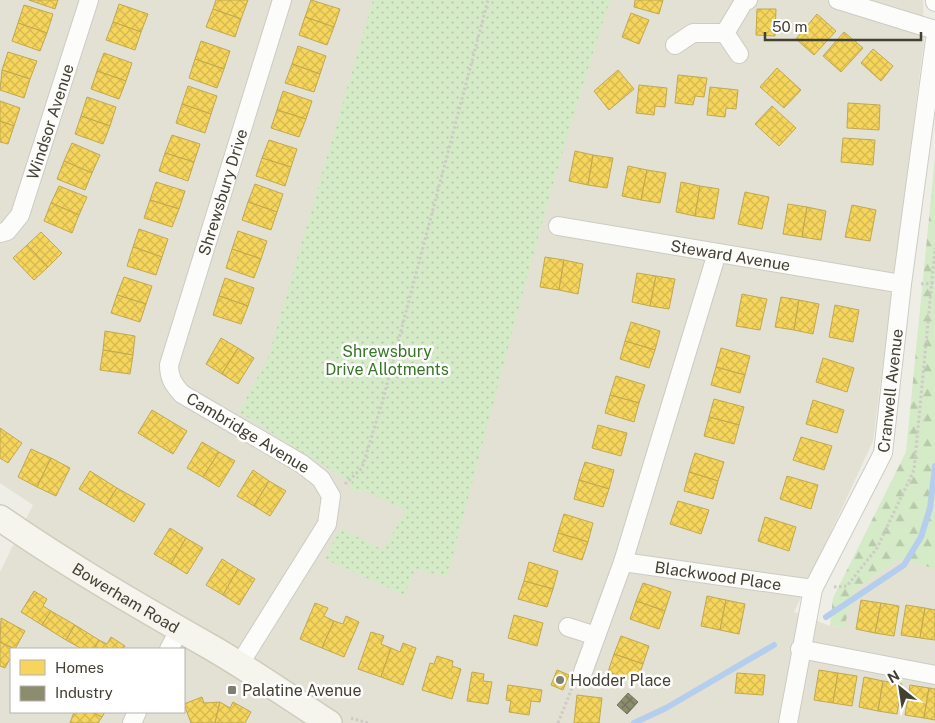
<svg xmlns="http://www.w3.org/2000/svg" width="935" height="723" viewBox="0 0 935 723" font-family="'Public Sans',sans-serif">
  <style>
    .residential { fill: #e3e1d3; fill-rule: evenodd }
    .forest { fill: url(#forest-firs) }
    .garden { fill: url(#garden-dots) }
    .homes { fill: url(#homes-cross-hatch); stroke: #c1a850 }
    .industry { fill: url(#industry-cross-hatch); stroke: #76755c }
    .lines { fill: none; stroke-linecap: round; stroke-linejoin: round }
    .stream { stroke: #b5ceee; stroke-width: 6 }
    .street-casing { stroke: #cccbc4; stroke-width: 20 }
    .secondary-casing { stroke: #ceccbd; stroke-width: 28 }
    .path { stroke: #cdcbc6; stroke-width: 3; stroke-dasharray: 2.5 2.5; stroke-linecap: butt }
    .street { stroke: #fcfcfb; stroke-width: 18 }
    .secondary { stroke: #f6f5ed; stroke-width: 25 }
    .poi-dot { fill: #807d72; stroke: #fff; stroke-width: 2 }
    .labels { text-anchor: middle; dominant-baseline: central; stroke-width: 5; stroke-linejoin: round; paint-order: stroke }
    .street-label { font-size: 16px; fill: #444033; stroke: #fff }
    .park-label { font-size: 16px; fill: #367626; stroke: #fff }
    .poi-label { font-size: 16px; fill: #444033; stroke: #fff; text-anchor: start }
  </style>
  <defs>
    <pattern id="forest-firs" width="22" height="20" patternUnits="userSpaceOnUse" patternTransform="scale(1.25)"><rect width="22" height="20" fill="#d5eac6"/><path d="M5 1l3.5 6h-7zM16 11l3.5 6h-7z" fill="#b8caab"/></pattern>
    <pattern id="garden-dots" width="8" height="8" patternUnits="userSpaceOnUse" patternTransform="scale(1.25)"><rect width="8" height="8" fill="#d5eac6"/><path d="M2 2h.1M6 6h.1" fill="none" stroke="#b8caab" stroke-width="1.8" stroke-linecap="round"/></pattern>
    <pattern id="homes-cross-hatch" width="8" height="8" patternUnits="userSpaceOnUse" patternTransform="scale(1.25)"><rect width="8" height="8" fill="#f6d55c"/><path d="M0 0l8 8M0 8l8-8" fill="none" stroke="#d4b850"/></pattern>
    <pattern id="industry-cross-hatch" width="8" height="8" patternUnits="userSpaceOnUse" patternTransform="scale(1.25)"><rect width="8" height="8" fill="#8c8c6e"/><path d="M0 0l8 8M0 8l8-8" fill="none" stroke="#74745b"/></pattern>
  </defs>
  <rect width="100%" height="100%" fill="#eeede6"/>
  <path class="residential" d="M 0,0 L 923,0 L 924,41 L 873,441 L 794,612 L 830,626 L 843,627 L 855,590 L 900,558 L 935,569 L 935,723 L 0,723 L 0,572 L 33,505 L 0,483 ZM 11,649 L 184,649 L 184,712 L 11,712 Z"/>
  <path class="forest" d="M 935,157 L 935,569 L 900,558 L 855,590 L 844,627 L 830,626 L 833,598 L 906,452 Z"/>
  <path class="garden" d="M 373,0 L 610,0 C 547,189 499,384 447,577 L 415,569 L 404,595 L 325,559 L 340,528 L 383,550 L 406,510 L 365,491 L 353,491 L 348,481 L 239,412 L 268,358 Z"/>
  <g class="homes">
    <path d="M 29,0 L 58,0 L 55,9 Z"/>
    <path d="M 216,0 L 248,0 L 241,19 L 213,9 Z"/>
    <path d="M 311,0 L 340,9 L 334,27 L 305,17 Z"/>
    <path d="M 635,0 L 663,0 L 659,14 L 634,7 Z"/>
    <path d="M 119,4 L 148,14 L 141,32 L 113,22 Z"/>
    <path d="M 24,5 L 53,14 L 47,33 L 18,23 Z"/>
    <path d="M 213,9 L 241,19 L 235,37 L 206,27 Z"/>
    <path d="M 757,9 L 776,9 L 775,36 L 756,35 Z"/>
    <path d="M 631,13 L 649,20 L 639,44 L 622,37 Z"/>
    <path d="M 817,14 L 836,31 L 814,55 L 796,39 Z"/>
    <path d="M 305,17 L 334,27 L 327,45 L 299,35 Z"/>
    <path d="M 113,22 L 141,32 L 135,50 L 106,40 Z"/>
    <path d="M 18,23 L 47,33 L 40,51 L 12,41 Z"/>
    <path d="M 844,32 L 863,48 L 841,72 L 823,56 Z"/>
    <path d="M 201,41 L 230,51 L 224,69 L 195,59 Z"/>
    <path d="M 298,46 L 326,56 L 320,74 L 292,64 Z"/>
    <path d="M 873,49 L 893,66 L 881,81 L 861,63 Z"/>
    <path d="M 8,52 L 37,61 L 30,79 L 2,70 Z"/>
    <path d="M 104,53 L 132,63 L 126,81 L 97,71 Z"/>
    <path d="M 195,59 L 224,69 L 217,88 L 189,78 Z"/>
    <path d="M 292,64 L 320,74 L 314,92 L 285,83 Z"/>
    <path d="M 777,68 L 801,90 L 784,108 L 760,87 Z"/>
    <path d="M 2,70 L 30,79 L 24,98 L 0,90 Z"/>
    <path d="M 618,70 L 634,89 L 609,110 L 594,91 Z"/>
    <path d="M 97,71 L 126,81 L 119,99 L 91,89 Z"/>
    <path d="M 678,75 L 707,78 L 704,97 L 695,96 L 693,105 L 675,103 Z"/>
    <path d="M 639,85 L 667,88 L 665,107 L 655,106 L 654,115 L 636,113 Z"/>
    <path d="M 188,86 L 217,96 L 211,114 L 182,104 Z"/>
    <path d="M 710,87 L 738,90 L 736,109 L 726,108 L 725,117 L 707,115 Z"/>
    <path d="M 283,91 L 312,101 L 306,119 L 277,110 Z"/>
    <path d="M 87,97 L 116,107 L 110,126 L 81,116 Z"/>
    <path d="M 0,101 L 20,108 L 14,126 L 0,121 Z"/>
    <path d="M 848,103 L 880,105 L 879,130 L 847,128 Z"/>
    <path d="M 182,104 L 211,114 L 205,133 L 176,123 Z"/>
    <path d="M 772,106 L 796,128 L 779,146 L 755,124 Z"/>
    <path d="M 277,110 L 306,119 L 299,137 L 271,128 Z"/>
    <path d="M 81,116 L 110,126 L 103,144 L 75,134 Z"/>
    <path d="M 0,121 L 14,126 L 8,144 L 0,142 Z"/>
    <path d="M 172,135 L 200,144 L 194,162 L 165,153 Z"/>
    <path d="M 843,138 L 875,140 L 873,165 L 841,162 Z"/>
    <path d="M 269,140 L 297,149 L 291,167 L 262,158 Z"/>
    <path d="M 72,143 L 100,155 L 92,173 L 64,161 Z"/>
    <path d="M 575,151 L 593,155 L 588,185 L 569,181 Z"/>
    <path d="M 165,153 L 194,162 L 188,181 L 159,171 Z"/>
    <path d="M 593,155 L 613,158 L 607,188 L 588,185 Z"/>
    <path d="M 262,158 L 291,167 L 285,186 L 256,176 Z"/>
    <path d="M 64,161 L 92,173 L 85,190 L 57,179 Z"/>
    <path d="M 628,166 L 647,170 L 641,200 L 622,196 Z"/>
    <path d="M 647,170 L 666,173 L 660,203 L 641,200 Z"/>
    <path d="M 156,182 L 185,191 L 179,209 L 150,200 Z"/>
    <path d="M 681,182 L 700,186 L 695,216 L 676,212 Z"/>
    <path d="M 255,184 L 283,194 L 277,212 L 248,202 Z"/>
    <path d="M 59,186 L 87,197 L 79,215 L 51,203 Z"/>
    <path d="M 700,186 L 719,189 L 714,219 L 695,216 Z"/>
    <path d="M 745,192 L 769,197 L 762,229 L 738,224 Z"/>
    <path d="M 150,200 L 179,209 L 172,227 L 144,218 Z"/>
    <path d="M 248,202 L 277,212 L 271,230 L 242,220 Z"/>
    <path d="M 51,203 L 79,215 L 72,233 L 44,221 Z"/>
    <path d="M 788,204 L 807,207 L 802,237 L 783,234 Z"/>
    <path d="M 852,205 L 876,210 L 870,241 L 845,237 Z"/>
    <path d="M 807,207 L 826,211 L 821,240 L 802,237 Z"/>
    <path d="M 139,229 L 168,239 L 162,257 L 133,247 Z"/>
    <path d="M 238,231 L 267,241 L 261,259 L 232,249 Z"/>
    <path d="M 41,232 L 62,253 L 48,267 L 27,245 Z"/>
    <path d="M 27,245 L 48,267 L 34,280 L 13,258 Z"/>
    <path d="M 133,247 L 162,257 L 156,275 L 127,266 Z"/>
    <path d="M 232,249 L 261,259 L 254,278 L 226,268 Z"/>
    <path d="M 545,257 L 564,260 L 559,290 L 540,287 Z"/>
    <path d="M 564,260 L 583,264 L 578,294 L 559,290 Z"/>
    <path d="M 637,273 L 656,276 L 650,306 L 632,302 Z"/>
    <path d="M 656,276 L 675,279 L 669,309 L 650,306 Z"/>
    <path d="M 124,277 L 152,286 L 146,304 L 117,295 Z"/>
    <path d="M 225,278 L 254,288 L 248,306 L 219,296 Z"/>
    <path d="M 742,294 L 767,299 L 760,330 L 736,326 Z"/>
    <path d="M 117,295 L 146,304 L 140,322 L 111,313 Z"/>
    <path d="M 219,296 L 248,306 L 241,324 L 213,315 Z"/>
    <path d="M 781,297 L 799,300 L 794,330 L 775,327 Z"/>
    <path d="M 799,300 L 819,304 L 813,334 L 794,330 Z"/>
    <path d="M 835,305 L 859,310 L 853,342 L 829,337 Z"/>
    <path d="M 631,322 L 660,331 L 655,350 L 625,341 Z"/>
    <path d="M 105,331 L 135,336 L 133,355 L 103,350 Z"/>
    <path d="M 221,338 L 238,348 L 222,374 L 206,364 Z"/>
    <path d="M 625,341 L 655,350 L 649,368 L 620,359 Z"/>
    <path d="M 238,348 L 254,358 L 238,384 L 222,374 Z"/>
    <path d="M 721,348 L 750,356 L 745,375 L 716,367 Z"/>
    <path d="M 103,350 L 133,355 L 130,374 L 100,370 Z"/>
    <path d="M 823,358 L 854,368 L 847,392 L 816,382 Z"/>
    <path d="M 716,367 L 745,375 L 740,393 L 711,385 Z"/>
    <path d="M 616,376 L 645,385 L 639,403 L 610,395 Z"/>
    <path d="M 610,395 L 639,403 L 634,422 L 605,413 Z"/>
    <path d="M 714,399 L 744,407 L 739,425 L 709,417 Z"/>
    <path d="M 813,400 L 844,410 L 837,433 L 806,424 Z"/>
    <path d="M 152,410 L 187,431 L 173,454 L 138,433 Z"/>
    <path d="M 709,417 L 739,425 L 734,444 L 704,436 Z"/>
    <path d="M 598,425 L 627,433 L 621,456 L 592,448 Z"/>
    <path d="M 0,428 L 22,443 L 8,463 L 0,458 Z"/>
    <path d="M 801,437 L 832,446 L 824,470 L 793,460 Z"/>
    <path d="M 202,442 L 219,452 L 203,477 L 187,468 Z"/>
    <path d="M 31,449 L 51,458 L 37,487 L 18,477 Z"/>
    <path d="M 219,452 L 235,461 L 219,487 L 203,477 Z"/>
    <path d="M 695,453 L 724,462 L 718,481 L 689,472 Z"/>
    <path d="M 51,458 L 70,468 L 56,496 L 37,487 Z"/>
    <path d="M 585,462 L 614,470 L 609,489 L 579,480 Z"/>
    <path d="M 253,470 L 269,481 L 254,506 L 237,496 Z"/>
    <path d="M 90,471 L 117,488 L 106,505 L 79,489 Z"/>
    <path d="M 689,472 L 718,481 L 713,499 L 684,491 Z"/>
    <path d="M 787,476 L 818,485 L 811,509 L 780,499 Z"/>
    <path d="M 579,480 L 609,489 L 603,507 L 574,499 Z"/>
    <path d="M 269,481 L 286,491 L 270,516 L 254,506 Z"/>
    <path d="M 117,488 L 145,504 L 134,522 L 106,505 Z"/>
    <path d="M 678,501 L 709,510 L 701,534 L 670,524 Z"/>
    <path d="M 564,514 L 593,523 L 588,542 L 558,533 Z"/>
    <path d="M 765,517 L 796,527 L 789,551 L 758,541 Z"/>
    <path d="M 170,528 L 186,538 L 171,564 L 154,554 Z"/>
    <path d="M 558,533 L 588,542 L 582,560 L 553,551 Z"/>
    <path d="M 186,538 L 203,548 L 187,574 L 171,564 Z"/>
    <path d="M 222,559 L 238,569 L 223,595 L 206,585 Z"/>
    <path d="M 529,562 L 558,571 L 553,589 L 524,581 Z"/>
    <path d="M 238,569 L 255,579 L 239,605 L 223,595 Z"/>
    <path d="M 524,581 L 553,589 L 547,607 L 518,599 Z"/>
    <path d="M 643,583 L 671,592 L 665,611 L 636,601 Z"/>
    <path d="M 34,591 L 47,599 L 43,606 L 51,611 L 42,625 L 21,612 Z"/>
    <path d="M 707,596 L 726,600 L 720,630 L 701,626 Z"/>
    <path d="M 726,600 L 745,604 L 739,634 L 720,630 Z"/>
    <path d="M 861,600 L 881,603 L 875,633 L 856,629 Z"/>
    <path d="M 636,601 L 665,611 L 659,629 L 630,619 Z"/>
    <path d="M 315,603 L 328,608 L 324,616 L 334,621 L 322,648 L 300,639 Z"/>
    <path d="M 881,603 L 899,606 L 894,636 L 875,633 Z"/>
    <path d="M 906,605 L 925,608 L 920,638 L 901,635 Z"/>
    <path d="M 925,608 L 935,610 L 935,640 L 920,638 Z"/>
    <path d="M 51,611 L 75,625 L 66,640 L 42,625 Z"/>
    <path d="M 514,615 L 543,623 L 537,646 L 508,638 Z"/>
    <path d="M 346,616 L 359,622 L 344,657 L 322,648 L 334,621 L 343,624 Z"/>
    <path d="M 1,618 L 25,631 L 15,649 L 0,642 Z"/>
    <path d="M 75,625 L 99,640 L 94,649 L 82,649 L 66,640 Z"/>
    <path d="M 371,632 L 384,636 L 381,644 L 391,648 L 381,677 L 358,669 Z"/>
    <path d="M 621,636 L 649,646 L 643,664 L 614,654 Z"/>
    <path d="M 111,637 L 125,646 L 123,649 L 94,649 L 99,640 L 107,644 Z"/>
    <path d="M 0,642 L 14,649 L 11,649 L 11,657 L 5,668 L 0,666 Z"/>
    <path d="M 403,643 L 416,648 L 403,685 L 381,677 L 391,648 L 400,652 Z"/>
    <path d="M 614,654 L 643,664 L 637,682 L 608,672 Z"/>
    <path d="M 437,656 L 453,661 L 452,666 L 461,669 L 452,699 L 422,690 L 430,663 L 434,664 Z"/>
    <path d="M 557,670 L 569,675 L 563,690 L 551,685 Z"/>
    <path d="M 819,670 L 838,673 L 833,703 L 814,700 Z"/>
    <path d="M 472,672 L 484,674 L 483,681 L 492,682 L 488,704 L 467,701 Z"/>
    <path d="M 737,673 L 765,675 L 763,695 L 735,693 Z"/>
    <path d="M 838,673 L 857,676 L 852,706 L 833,703 Z"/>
    <path d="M 864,677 L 883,681 L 878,711 L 859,707 Z"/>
    <path d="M 883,681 L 902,684 L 897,714 L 878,711 Z"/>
    <path d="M 508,685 L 542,690 L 540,702 L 531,701 L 529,715 L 509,712 L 511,701 L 506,700 Z"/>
    <path d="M 910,685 L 929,688 L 924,718 L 905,715 Z"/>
    <path d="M 929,688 L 935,689 L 935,720 L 924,718 Z"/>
    <path d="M 577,695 L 602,698 L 599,723 L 574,723 Z"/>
    <path d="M 202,697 L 204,703 L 220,702 L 215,723 L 191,723 L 184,704 Z"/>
    <path d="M 220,702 L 230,708 L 233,702 L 251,712 L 245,723 L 215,723 Z"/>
    <path d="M 74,712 L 92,712 L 102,717 L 98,723 L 70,723 Z"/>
    <path d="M 92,712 L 105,712 L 102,717 Z"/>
  </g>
  <path class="industry" d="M 628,693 L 638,702 L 627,714 L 617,705 Z"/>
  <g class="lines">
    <g class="stream">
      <path d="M 826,617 L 904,565 L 921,537 L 930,508 L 935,466"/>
      <path d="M 634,723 L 666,708 L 774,645"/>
    </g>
    <defs>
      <g id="street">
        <path d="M 838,0 L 935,30"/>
        <path d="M 935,0 L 935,2"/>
        <path d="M 675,45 L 693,33 L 725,33"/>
        <path d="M 739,54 L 725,33 L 743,3 L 748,0"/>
        <path id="s1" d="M 558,226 L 902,284"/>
        <path id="s2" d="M 0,233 L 7,231 L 20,215 L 89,0"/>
        <path id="s3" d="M 623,562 L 813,589"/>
        <path d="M 568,627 L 596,636"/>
        <path d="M 169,649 L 179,631"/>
        <path d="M 800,649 L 935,675"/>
        <path id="s4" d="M 239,665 L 327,524 L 331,496 L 321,479 L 302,464 L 182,394 C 173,384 169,378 169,365 L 282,0"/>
        <path d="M 583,672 L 623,562 L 717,253"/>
        <path d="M 132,723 L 137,712"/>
        <path id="s5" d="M 788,723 L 813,589 L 883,453 L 902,284 L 935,40"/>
      </g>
      <g id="secondary">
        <path id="s6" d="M 0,518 C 69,566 142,608 214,649 C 253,672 291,698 329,723"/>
      </g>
    </defs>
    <use href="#street" class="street-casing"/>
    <use href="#secondary" class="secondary-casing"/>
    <g class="path">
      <path d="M 921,284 L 935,283"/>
      <path d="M 345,484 L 362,468 L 382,403 L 488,0"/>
      <path d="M 834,587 L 847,586 L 877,548 L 914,470 L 935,248"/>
      <path d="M 351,718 L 368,723"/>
      <path d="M 558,723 L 572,688"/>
    </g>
    <use href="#street" class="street"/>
    <use href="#secondary" class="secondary"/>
  </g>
  <g class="poi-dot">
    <circle cx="560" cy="680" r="5"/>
    <rect x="227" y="685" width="10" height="10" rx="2.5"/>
  </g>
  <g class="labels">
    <g class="street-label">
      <text stroke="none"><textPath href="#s2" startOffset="126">Windsor Avenue</textPath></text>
      <text stroke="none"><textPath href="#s4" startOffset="591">Shrewsbury Drive</textPath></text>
      <text stroke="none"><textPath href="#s1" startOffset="175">Steward Avenue</textPath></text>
      <text stroke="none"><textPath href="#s5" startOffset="352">Cranwell Avenue</textPath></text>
      <text transform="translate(248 433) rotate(31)">Cambridge Avenue</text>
      <text stroke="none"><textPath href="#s3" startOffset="96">Blackwood Place</textPath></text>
      <text stroke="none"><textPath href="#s6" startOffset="149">Bowerham Road</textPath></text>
    </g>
    <g class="park-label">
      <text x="387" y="351">Shrewsbury<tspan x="387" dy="18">Drive Allotments</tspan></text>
    </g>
    <g class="poi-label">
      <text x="570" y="680">Hodder Place</text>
      <text x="242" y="690">Palatine Avenue</text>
    </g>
  </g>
  <rect x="10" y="648" width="175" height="65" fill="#ffffff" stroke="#b4b3ad"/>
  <rect x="20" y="660" width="25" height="15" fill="#f6d55c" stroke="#b4b3ad"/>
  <text x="55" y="673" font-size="15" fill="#444033">Homes</text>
  <rect x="20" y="686" width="25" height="15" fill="#8c8c6e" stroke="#b4b3ad"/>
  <text x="55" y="698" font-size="15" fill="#444033">Industry</text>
  <g transform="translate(900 688) rotate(330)" stroke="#ffffff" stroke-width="4" paint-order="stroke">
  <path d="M0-4L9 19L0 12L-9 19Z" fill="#444033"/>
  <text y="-8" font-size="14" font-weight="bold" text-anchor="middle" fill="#444033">N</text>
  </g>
  <path d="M765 32v8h156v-8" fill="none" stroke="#444033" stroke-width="2.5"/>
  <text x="772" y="32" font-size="15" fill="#444033" stroke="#ffffff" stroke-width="4" paint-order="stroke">50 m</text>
</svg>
